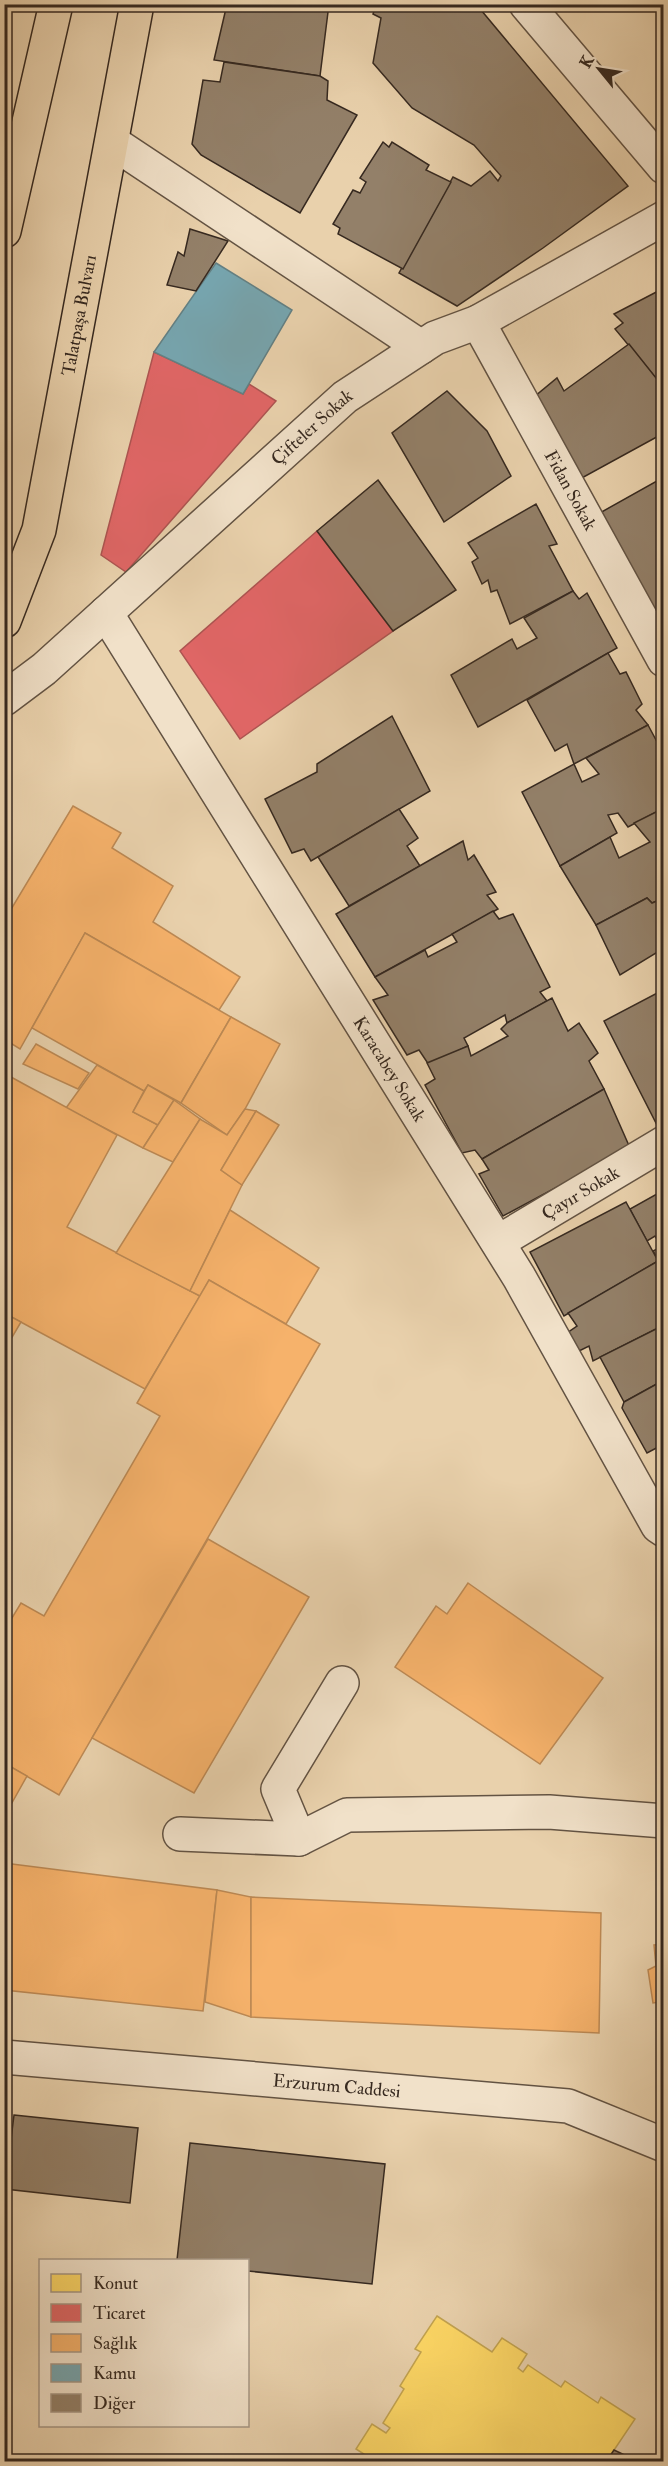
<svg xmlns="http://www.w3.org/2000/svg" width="668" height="2466" viewBox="0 0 668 2466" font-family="'IM FELL Double Pica',serif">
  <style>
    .homes { fill: #ffd966; stroke: #c3a451; stroke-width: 1.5 }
    .shops { fill: #e06666; stroke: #ad5451; stroke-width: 1.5 }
    .health { fill: #f6b26b; stroke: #bc8954; stroke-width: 1.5 }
    .public { fill: #76a5af; stroke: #638084; stroke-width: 1.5 }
    .building { fill: #938069; stroke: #362920; stroke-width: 1.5 }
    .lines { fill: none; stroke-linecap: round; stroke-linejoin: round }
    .minor-casing { stroke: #635343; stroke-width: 36 }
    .major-casing { stroke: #362920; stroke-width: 36 }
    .minor { stroke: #f1e1c9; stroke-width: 33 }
    .major { stroke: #e9d1ac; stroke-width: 33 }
    .labels { text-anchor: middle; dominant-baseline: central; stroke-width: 6; stroke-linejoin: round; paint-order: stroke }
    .street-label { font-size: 18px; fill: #362920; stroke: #f1e1c9 }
  </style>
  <rect width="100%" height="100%" fill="#e9d1ac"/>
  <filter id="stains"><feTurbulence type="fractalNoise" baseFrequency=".00333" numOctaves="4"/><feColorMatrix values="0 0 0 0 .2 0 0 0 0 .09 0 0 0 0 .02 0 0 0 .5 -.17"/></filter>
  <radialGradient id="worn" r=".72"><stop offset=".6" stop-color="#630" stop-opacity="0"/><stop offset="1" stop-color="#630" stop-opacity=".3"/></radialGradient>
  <path class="homes" d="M 437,2316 L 492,2352 L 502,2338 L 527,2354 L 518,2368 L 523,2372 L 528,2365 L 561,2387 L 565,2381 L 598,2403 L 601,2397 L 635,2419 L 606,2462 L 367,2462 L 370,2458 L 356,2449 L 372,2424 L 386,2433 L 390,2428 L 383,2423 L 404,2389 L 400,2386 L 421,2352 L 415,2349 Z"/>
  <g class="shops">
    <path d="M 154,352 L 243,394 L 249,384 L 276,401 L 126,572 L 101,555 Z"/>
    <path d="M 317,531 L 393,631 L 240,739 L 180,651 Z"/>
  </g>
  <g class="health">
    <path d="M 73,806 L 121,833 L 112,848 L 173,886 L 153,922 L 240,977 L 219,1010 L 85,933 L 20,1049 L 4,1039 L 4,951 L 9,945 L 4,942 L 4,921 Z"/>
    <path d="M 85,933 L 231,1017 L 181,1103 L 148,1085 L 144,1091 L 32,1028 Z"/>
    <path d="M 231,1017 L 280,1044 L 245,1109 L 227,1135 L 181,1103 Z"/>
    <path d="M 36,1044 L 89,1073 L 78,1089 L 23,1064 Z"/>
    <path d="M 97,1065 L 144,1091 L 133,1112 L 158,1125 L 143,1148 L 66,1108 Z"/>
    <path d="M 11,1077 L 117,1135 L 67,1227 L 200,1296 L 145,1389 L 4,1313 L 4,1089 Z"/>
    <path d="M 148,1085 L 174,1100 L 158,1125 L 133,1112 Z"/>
    <path d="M 174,1100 L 200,1119 L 173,1162 L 143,1148 Z"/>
    <path d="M 245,1109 L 256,1111 L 221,1170 L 242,1185 L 190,1291 L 116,1253 L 200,1119 L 227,1135 Z"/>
    <path d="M 256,1111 L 279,1125 L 242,1185 L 221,1170 Z"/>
    <path d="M 230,1210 L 319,1268 L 286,1324 L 209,1280 L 200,1296 L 190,1291 Z"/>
    <path d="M 209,1280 L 320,1344 L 59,1795 L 4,1763 L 4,1631 L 21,1603 L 44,1616 L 160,1416 L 137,1403 Z"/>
    <path d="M 4,1313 L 21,1322 L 4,1351 Z"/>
    <path d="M 208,1539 L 309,1597 L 194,1793 L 92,1738 Z"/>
    <path d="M 468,1583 L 603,1678 L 540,1764 L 395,1667 L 436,1606 L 447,1614 Z"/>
    <path d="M 4,1763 L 27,1776 L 4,1817 Z"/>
    <path d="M 4,1863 L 217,1890 L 203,2011 L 4,1990 Z"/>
    <path d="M 217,1890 L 251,1897 L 251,2017 L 205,2002 Z"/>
    <path d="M 251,1897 L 601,1913 L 599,2033 L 251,2017 Z"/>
    <path d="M 664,1944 L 664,2024 L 662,2024 L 660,2002 L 653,2003 L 648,1970 L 656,1966 L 654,1945 Z"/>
  </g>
  <path class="public" d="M 216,263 L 292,310 L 243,394 L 154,352 Z"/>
  <g class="building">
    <path d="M 227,4 L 329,4 L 320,76 L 214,60 Z"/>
    <path d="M 376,4 L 476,4 L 628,186 L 543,248 L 457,306 L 399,273 L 453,177 L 471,186 L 490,171 L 498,181 L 501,176 L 474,145 L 412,108 L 373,63 L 381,18 L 373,14 Z"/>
    <path d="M 224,62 L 320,76 L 328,81 L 327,100 L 357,115 L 300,213 L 201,155 L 192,144 L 203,80 L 220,82 Z"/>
    <path d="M 383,142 L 389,147 L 392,142 L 429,165 L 426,170 L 451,182 L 403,269 L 338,234 L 340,228 L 333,224 L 353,190 L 360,193 L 366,182 L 360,178 Z"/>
    <path d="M 190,229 L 228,241 L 196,291 L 167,285 L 178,252 L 184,256 Z"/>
    <path d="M 664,288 L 664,388 L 615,329 L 623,323 L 614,314 Z"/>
    <path d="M 629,344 L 664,388 L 664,433 L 580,479 L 534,397 L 557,378 L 564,391 Z"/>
    <path d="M 447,391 L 487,431 L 511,476 L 444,522 L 392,433 Z"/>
    <path d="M 664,477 L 664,635 L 598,514 Z"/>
    <path d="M 378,480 L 456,590 L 393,631 L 317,531 Z"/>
    <path d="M 536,504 L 557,544 L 549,546 L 573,591 L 510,624 L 497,590 L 491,592 L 488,580 L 482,584 L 472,562 L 478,558 L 468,543 Z"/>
    <path d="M 573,591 L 579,599 L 587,593 L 617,648 L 478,727 L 451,675 L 512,639 L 517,649 L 537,638 L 524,618 Z"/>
    <path d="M 608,653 L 620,674 L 626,672 L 642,704 L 636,710 L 648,725 L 574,764 L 567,744 L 555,751 L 527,700 Z"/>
    <path d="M 392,716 L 430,791 L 311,861 L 304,849 L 292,853 L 265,799 L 317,772 L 317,764 Z"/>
    <path d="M 648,725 L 664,755 L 664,808 L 628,827 L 618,813 L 608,815 L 617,833 L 560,866 L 522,792 L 574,764 L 582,782 L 599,774 L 586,758 Z"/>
    <path d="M 664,808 L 664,898 L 652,903 L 647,898 L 596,925 L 560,866 L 610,837 L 619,858 L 650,842 L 634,823 Z"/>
    <path d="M 399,809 L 418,838 L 407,846 L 420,866 L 349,906 L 318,857 Z"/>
    <path d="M 463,841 L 468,860 L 474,855 L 496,892 L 487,895 L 498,909 L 375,977 L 336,914 Z"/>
    <path d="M 647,898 L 652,903 L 664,898 L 664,937 L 657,939 L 661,950 L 620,975 L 596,925 Z"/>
    <path d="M 493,911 L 499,919 L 513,914 L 550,987 L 540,992 L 547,1001 L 507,1023 L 505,1015 L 464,1038 L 468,1046 L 429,1065 L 419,1050 L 407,1055 L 373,1000 L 388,995 L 375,977 L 425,950 L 428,957 L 457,942 L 452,934 Z"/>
    <path d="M 663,990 L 664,1124 L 658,1127 L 604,1021 Z"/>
    <path d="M 552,998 L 568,1031 L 579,1023 L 598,1053 L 589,1061 L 604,1089 L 482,1159 L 475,1150 L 462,1153 L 425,1085 L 435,1079 L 427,1063 L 468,1046 L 471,1056 L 508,1036 L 501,1029 L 507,1023 Z"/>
    <path d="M 604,1089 L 630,1148 L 503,1216 L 479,1174 L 489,1170 L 482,1159 Z"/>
    <path d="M 664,1190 L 664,1270 L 653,1251 L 661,1247 L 655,1236 L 647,1241 L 630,1209 Z"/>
    <path d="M 626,1202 L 658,1261 L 564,1316 L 530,1252 Z"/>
    <path d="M 658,1261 L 664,1270 L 664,1301 L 660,1302 L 664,1310 L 664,1325 L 593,1361 L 589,1346 L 579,1351 L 567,1333 L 577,1326 L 568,1313 Z"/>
    <path d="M 664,1325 L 664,1380 L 624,1402 L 600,1357 Z"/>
    <path d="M 664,1380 L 664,1444 L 647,1453 L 622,1408 L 624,1402 Z"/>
    <path d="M 14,2115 L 138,2128 L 130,2203 L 5,2189 Z"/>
    <path d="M 190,2143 L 385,2164 L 372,2284 L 248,2271 L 248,2260 L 177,2260 Z"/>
    <path d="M 614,2450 L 631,2458 L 632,2462 L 606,2462 Z"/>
  </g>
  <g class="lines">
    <defs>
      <g id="minor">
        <path d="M 526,4 L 664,167"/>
        <path d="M 112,142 L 421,347"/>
        <path id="s1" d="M 478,322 L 664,660"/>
        <path id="s2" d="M 106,613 L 519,1277 L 658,1526 L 664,1530"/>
        <path id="s3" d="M 4,699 L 44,669 L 345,397 L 435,338 L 478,322 L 664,218"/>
        <path id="s4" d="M 498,1242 L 664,1143"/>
        <path d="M 180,1834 L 299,1839 L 347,1815 L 549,1812 L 664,1821"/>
        <path d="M 299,1839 L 278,1789 L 342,1683"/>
        <path id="s5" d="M 4,2057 L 568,2106 L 664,2145"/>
      </g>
      <g id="major">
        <path d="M 4,231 L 56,4"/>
        <path id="s6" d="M 4,621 L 39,530 L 137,4"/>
      </g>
    </defs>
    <use href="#minor" class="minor-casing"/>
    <use href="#major" class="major-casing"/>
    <use href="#minor" class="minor"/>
    <use href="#major" class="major"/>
  </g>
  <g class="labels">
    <g class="street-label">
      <text stroke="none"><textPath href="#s6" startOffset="316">Talatpaşa Bulvarı</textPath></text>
      <text stroke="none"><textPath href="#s3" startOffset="411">Çifteler Sokak</textPath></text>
      <text stroke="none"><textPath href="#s1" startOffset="192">Fidan Sokak</textPath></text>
      <text stroke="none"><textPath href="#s2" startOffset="537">Karacabey Sokak</textPath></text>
      <text stroke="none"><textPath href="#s4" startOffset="96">Çayır Sokak</textPath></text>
      <text stroke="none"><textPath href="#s5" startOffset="334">Erzurum Caddesi</textPath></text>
    </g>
  </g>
  <rect width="668" height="2466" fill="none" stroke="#e9d1ac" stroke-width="24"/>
  <rect x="6" y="6" width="656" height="2454" fill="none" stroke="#362920" stroke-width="3"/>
  <rect x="12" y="12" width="644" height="2442" fill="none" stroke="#362920" stroke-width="1.5"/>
  <rect x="39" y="2259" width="210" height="168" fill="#f1e1c9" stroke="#a69785" stroke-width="1.5"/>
  <rect x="51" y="2274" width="30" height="18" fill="#ffd966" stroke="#a69785" stroke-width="1.5"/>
  <text x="93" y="2289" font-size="18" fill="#362920">Konut</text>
  <rect x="51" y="2304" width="30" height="18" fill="#e06666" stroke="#a69785" stroke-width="1.5"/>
  <text x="93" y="2319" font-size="18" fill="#362920">Ticaret</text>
  <rect x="51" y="2334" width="30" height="18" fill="#f6b26b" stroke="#a69785" stroke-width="1.5"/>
  <text x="93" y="2349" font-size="18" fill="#362920">Sağlık</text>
  <rect x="51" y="2364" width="30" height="18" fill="#76a5af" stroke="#a69785" stroke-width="1.5"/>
  <text x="93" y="2379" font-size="18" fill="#362920">Kamu</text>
  <rect x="51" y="2394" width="30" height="18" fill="#938069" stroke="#a69785" stroke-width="1.5"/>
  <text x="93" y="2409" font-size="18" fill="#362920">Diğer</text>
  <g transform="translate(599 69) rotate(300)" stroke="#f1e1c9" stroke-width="4.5" paint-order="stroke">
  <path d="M0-4.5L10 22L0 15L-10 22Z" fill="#362920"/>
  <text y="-9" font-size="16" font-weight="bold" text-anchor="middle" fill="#362920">K</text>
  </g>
  <rect width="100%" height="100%" filter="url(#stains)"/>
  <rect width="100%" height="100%" fill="url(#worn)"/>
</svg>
